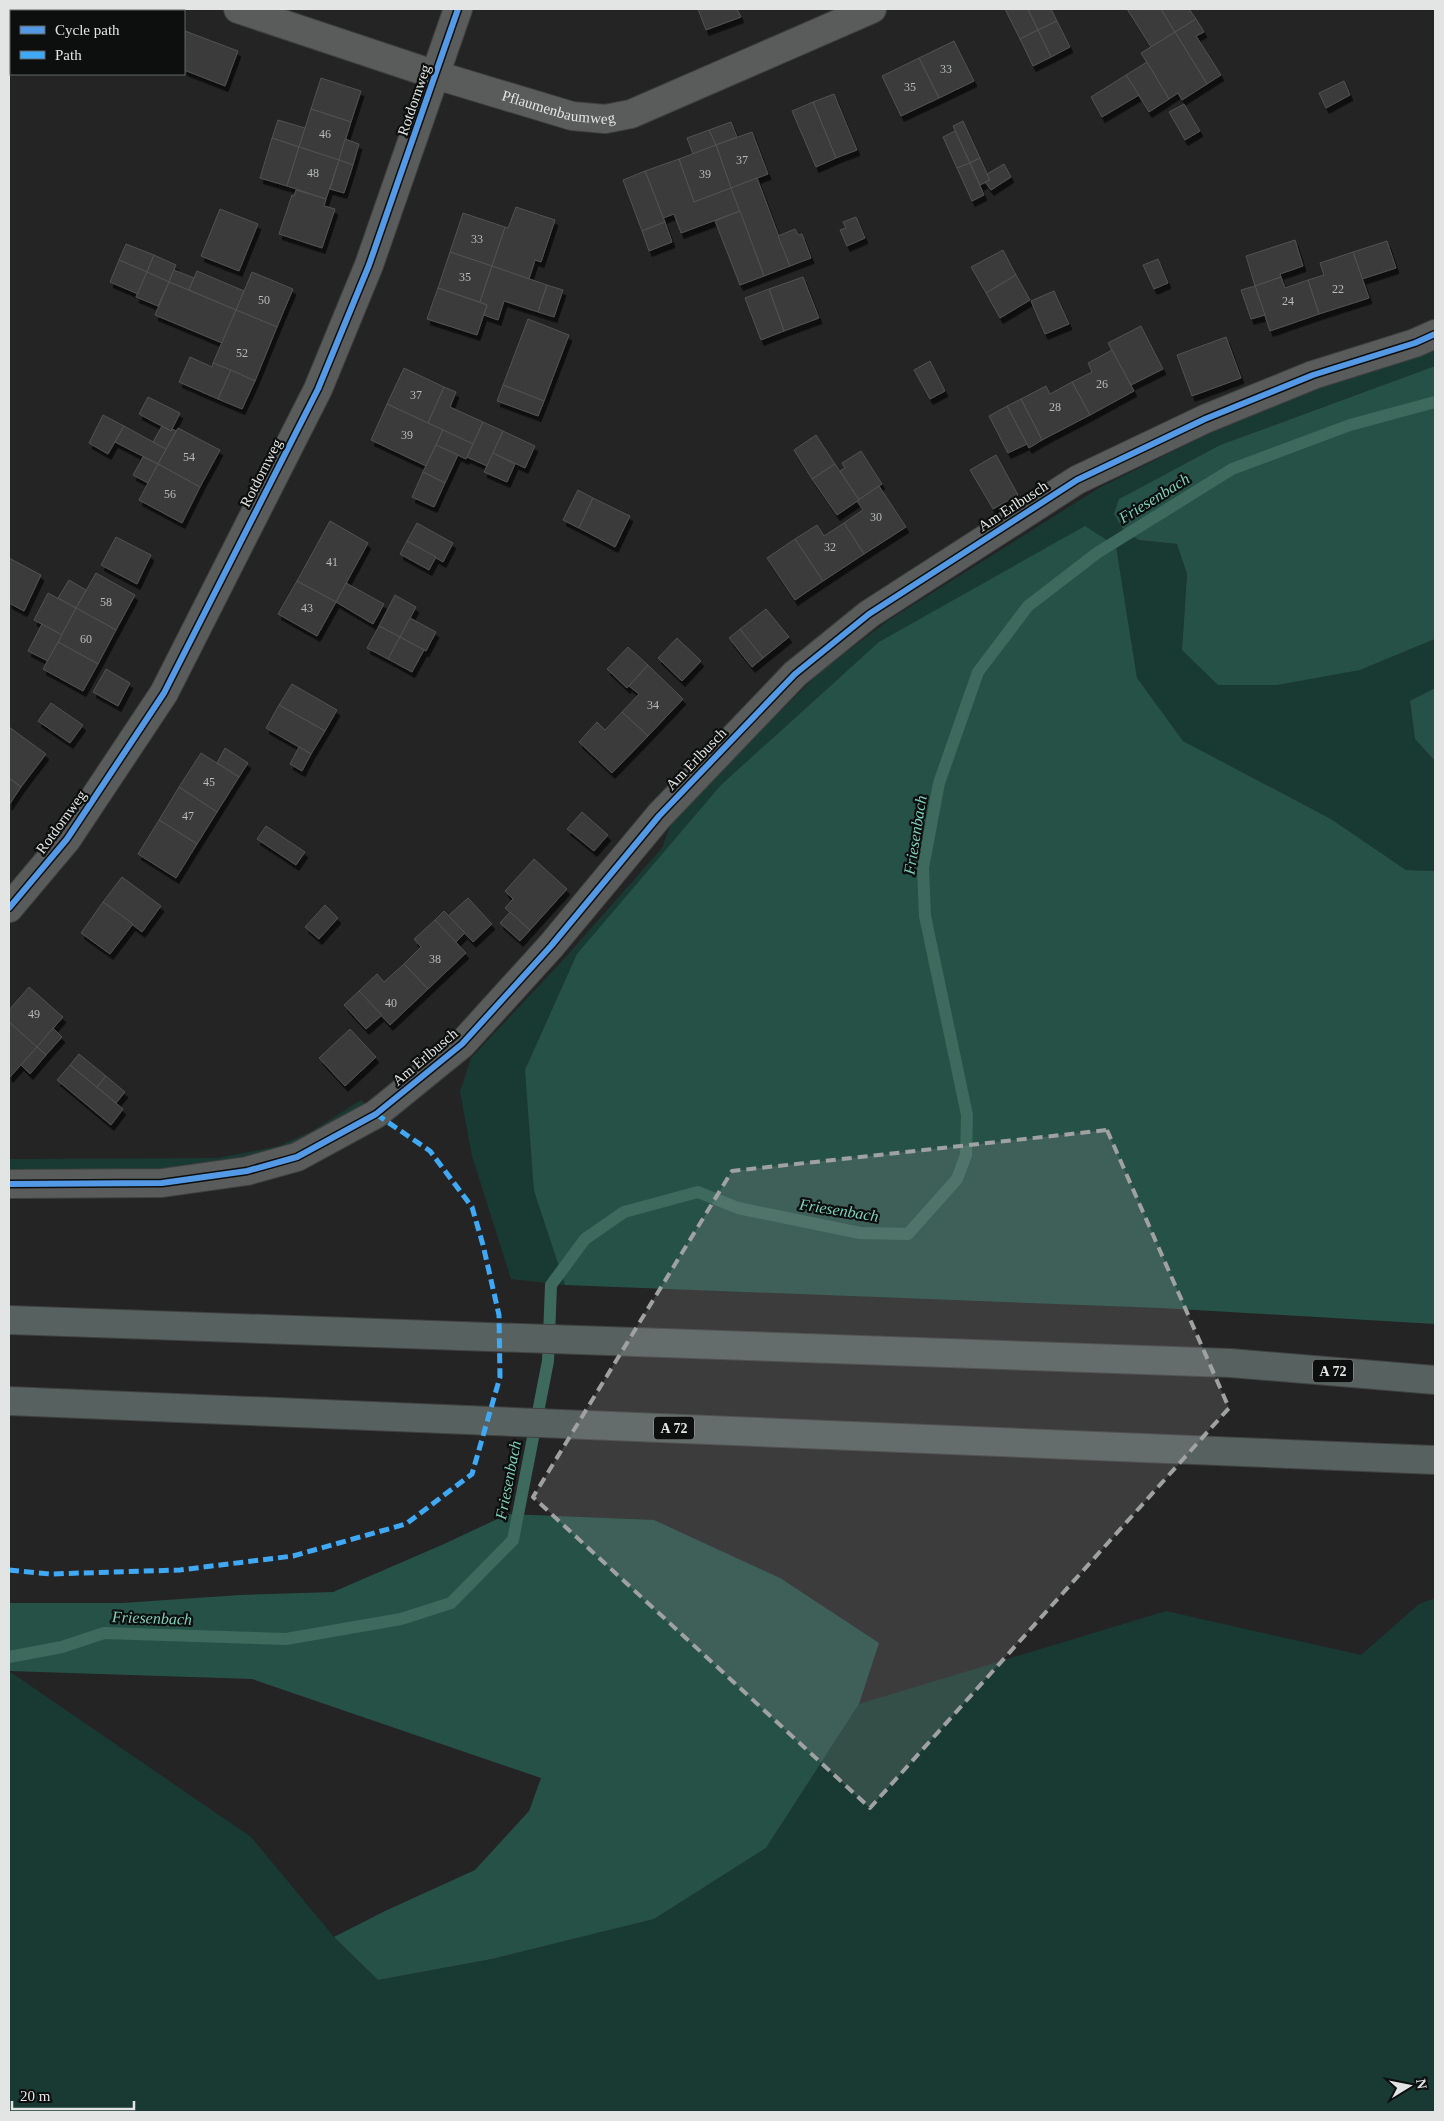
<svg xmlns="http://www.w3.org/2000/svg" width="1444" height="2121" viewBox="0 0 1444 2121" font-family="'Times New Roman',serif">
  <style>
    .green { fill: #193a32 }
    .forest { fill: #265147 }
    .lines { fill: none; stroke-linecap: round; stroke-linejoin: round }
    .stream { stroke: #3d6a5d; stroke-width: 12 }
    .building { fill: #3b3b3b; stroke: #515252; filter: url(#shadow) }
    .minor-casing { stroke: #404040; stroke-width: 30 }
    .highway-casing { stroke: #404040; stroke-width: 30 }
    .minor { stroke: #5a5b5b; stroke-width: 28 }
    .highway { stroke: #57615f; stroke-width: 28 }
    .quiet { stroke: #3fa9f5; stroke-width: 5; stroke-dasharray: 10 5; stroke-linecap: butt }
    .cycleway-casing { stroke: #0d0e0e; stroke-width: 9 }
    .cycleway { stroke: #5399e6; stroke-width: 6 }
    .marked { fill: #a0a1a1; fill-opacity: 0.2; stroke: #a0a1a1; stroke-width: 4; stroke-dasharray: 10 6; stroke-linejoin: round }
    .labels { text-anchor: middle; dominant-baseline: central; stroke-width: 4.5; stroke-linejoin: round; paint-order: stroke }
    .number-label { font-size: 12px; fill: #b9baba }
    .shield { fill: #0d0e0e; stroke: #a3a4a4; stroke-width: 1 }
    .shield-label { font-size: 14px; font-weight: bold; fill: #e3e5e4 }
    .street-label { font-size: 15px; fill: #e3e5e4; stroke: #0d0e0e }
    .water-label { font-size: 16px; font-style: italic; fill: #7dd1ba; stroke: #0d0e0e }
  </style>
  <defs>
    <filter id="shadow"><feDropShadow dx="3" dy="5.5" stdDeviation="0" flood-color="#0009"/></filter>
  </defs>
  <rect width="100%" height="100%" fill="#242424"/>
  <g class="green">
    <path d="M 1435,348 L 1435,366 L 1220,445 L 1119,499 L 1139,540 L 1177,544 L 1187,574 L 1182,650 L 1360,670 L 1435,639 L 1435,688 L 1410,702 L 1415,739 L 1435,761 L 1435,871 L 1406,870 L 1331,819 L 1183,741 L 1137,679 L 1116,546 L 534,1191 L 565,1285 L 511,1279 L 472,1156 L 460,1092 L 471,1058 L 563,960 L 662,848 L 673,818 L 821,671 L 889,620 L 1099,488 L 1276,400 Z"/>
    <path d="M 361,1100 L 370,1108 L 244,1169 L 9,1180 L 9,1159 L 218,1158 L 279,1146 L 312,1131 Z"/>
    <path d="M 1435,1598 L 1435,2112 L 9,2112 L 9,1671 L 251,1837 L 334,1937 L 378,1980 L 492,1959 L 654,1919 L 766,1848 L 859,1704 L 1166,1611 L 1361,1655 L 1419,1604 Z"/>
  </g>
  <g class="forest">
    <path d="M 1435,366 L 1435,639 L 1360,670 L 1277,685 L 1218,685 L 1182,650 L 1187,574 L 1177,544 L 1139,540 L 1124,531 L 1114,514 L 1119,499 L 1220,445 Z"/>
    <path d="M 1085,526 L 1116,546 L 1137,678 L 1183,741 L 1331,819 L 1406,870 L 1435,871 L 1435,1324 L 1161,1308 L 565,1285 L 534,1191 L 525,1070 L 577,954 L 721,785 L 879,642 Z"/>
    <path d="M 1435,688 L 1435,761 L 1415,739 L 1410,701 Z"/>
    <path d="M 508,1514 L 654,1520 L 780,1578 L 879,1643 L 859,1704 L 766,1848 L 654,1919 L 492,1959 L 378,1980 L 334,1937 L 385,1911 L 475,1870 L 529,1811 L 541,1778 L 252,1679 L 9,1671 L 9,1603 L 122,1603 L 240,1595 L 333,1592 L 444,1544 Z"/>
  </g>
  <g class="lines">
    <path class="stream" d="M 9,1657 L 62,1647 L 104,1633 L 286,1639 L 401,1619 L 451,1603 L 513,1540 L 548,1361 L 551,1285 L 585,1239 L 624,1212 L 698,1192 L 738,1208 L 860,1233 L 908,1234 L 957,1179 L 966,1155 L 967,1115 L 925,916 L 923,868 L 939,783 L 978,672 L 1028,606 L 1097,553 L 1232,469 L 1350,425 L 1435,402"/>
  </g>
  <g class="building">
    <path d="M 698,9 L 737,9 L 741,17 L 706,30 Z"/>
    <path d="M 1005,9 L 1028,9 L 1038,30 L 1020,39 Z"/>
    <path d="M 1028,9 L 1051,9 L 1057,21 L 1038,30 Z"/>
    <path d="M 1127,9 L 1161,9 L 1175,32 L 1151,47 Z"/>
    <path d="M 1161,9 L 1189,9 L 1196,19 L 1175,32 Z"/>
    <path d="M 1196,19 L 1204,32 L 1196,36 L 1221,75 L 1207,84 L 1175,32 Z"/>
    <path d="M 1057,21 L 1070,47 L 1051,57 L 1038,30 Z"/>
    <path d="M 1038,30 L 1051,57 L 1033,66 L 1020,39 Z"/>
    <path d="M 185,31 L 238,51 L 225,86 L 184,70 Z"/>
    <path d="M 1175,32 L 1207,84 L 1182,100 L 1178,93 L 1169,99 L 1141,53 Z"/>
    <path d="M 954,41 L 974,81 L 939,98 L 919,58 Z"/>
    <path d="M 919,58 L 939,98 L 901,116 L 882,76 Z"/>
    <path d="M 1147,62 L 1169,99 L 1149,112 L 1126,75 Z"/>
    <path d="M 1126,75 L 1139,95 L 1102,117 L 1091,97 Z"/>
    <path d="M 321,78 L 361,91 L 351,122 L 311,109 Z"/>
    <path d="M 1344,81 L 1350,95 L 1326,108 L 1319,93 Z"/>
    <path d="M 834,94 L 857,150 L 836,158 L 813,102 Z"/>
    <path d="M 813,102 L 836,158 L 816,167 L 792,111 Z"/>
    <path d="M 1184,104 L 1200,131 L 1185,140 L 1169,112 Z"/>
    <path d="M 311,109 L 351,122 L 339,160 L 299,147 Z"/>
    <path d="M 278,120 L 305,128 L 299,147 L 272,138 Z"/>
    <path d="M 963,121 L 980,158 L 970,163 L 953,126 Z"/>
    <path d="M 731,122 L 737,137 L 716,145 L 709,130 Z"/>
    <path d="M 709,130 L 716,145 L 693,154 L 687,138 Z"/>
    <path d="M 955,131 L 970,163 L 957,168 L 943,137 Z"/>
    <path d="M 752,132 L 768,174 L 731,188 L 716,145 Z"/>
    <path d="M 272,138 L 299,147 L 287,186 L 260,178 Z"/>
    <path d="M 345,139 L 359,144 L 353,165 L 339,160 Z"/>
    <path d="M 716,145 L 731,188 L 694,202 L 679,159 Z"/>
    <path d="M 299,147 L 339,160 L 326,199 L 287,186 Z"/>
    <path d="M 980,158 L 990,180 L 980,185 L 970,163 Z"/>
    <path d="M 679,159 L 694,202 L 731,188 L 740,211 L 681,233 L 674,214 L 663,218 L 645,171 Z"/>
    <path d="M 339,160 L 353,165 L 344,193 L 330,189 Z"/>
    <path d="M 970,163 L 984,195 L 972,201 L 957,168 Z"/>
    <path d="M 1004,164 L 1011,177 L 991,190 L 985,182 L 990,180 L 987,174 Z"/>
    <path d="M 645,171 L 665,222 L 642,231 L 623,180 Z"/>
    <path d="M 757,178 L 790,266 L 764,276 L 731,188 Z"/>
    <path d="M 296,190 L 326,199 L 324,206 L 335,209 L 322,248 L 279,234 L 292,195 L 294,196 Z"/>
    <path d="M 516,207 L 555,220 L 541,262 L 535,260 L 529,279 L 492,266 L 505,227 L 508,228 Z"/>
    <path d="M 220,209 L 258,224 L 239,271 L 201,256 Z"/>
    <path d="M 740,211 L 764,276 L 740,285 L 715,221 Z"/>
    <path d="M 463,213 L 505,227 L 492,266 L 450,252 Z"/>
    <path d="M 856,217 L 865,238 L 847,246 L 840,230 L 846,228 L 843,222 Z"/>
    <path d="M 665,222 L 672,242 L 649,251 L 642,231 Z"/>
    <path d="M 795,229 L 798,235 L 802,234 L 811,258 L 790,266 L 778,236 Z"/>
    <path d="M 1295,240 L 1303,266 L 1280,274 L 1281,277 L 1255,286 L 1246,256 Z"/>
    <path d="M 1387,241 L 1396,268 L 1362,279 L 1353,252 Z"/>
    <path d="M 126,244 L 154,255 L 147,272 L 119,260 Z"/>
    <path d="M 1003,250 L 1016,275 L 986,293 L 971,267 Z"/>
    <path d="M 450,252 L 492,266 L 480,302 L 438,288 Z"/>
    <path d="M 1353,252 L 1369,298 L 1319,314 L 1308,280 L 1324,275 L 1320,263 Z"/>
    <path d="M 154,255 L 176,265 L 169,282 L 147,272 Z"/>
    <path d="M 1158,259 L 1168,283 L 1154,289 L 1143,265 Z"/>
    <path d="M 119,260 L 147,272 L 138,294 L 110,282 Z"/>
    <path d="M 492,266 L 547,285 L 538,312 L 504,301 L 498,320 L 484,315 L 487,305 L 480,302 Z"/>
    <path d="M 174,270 L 194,278 L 189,290 L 169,282 Z"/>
    <path d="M 197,271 L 244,291 L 236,310 L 189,290 Z"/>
    <path d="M 147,272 L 169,282 L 158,306 L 136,297 Z"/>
    <path d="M 252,272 L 293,289 L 277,327 L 236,310 Z"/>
    <path d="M 1016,275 L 1030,300 L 1000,318 L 986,293 Z"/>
    <path d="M 803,277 L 819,318 L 784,331 L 769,289 Z"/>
    <path d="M 1281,277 L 1285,288 L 1308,280 L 1319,314 L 1270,331 L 1255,286 Z"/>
    <path d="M 169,282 L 236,310 L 222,343 L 155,315 Z"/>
    <path d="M 547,285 L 563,290 L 554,317 L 538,312 Z"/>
    <path d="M 1255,286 L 1265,315 L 1251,319 L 1241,290 Z"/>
    <path d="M 438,288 L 487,305 L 477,335 L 427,319 Z"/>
    <path d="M 769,289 L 784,331 L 761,340 L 745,298 Z"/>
    <path d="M 1054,291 L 1069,324 L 1045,334 L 1031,301 Z"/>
    <path d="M 236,310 L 277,327 L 255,381 L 213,363 Z"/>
    <path d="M 528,319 L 569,335 L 544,401 L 503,385 Z"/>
    <path d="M 1141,326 L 1163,369 L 1131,385 L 1108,343 Z"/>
    <path d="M 1226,337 L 1241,378 L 1192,396 L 1177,355 Z"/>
    <path d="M 1112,350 L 1134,391 L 1090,415 L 1072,382 L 1092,372 L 1088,363 Z"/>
    <path d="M 190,357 L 212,367 L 213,363 L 231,370 L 218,399 L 179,382 Z"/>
    <path d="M 930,361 L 945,391 L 930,399 L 914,370 Z"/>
    <path d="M 404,368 L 444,387 L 428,423 L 387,404 Z"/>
    <path d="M 231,370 L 255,381 L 242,409 L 218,399 Z"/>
    <path d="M 1072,382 L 1090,415 L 1042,440 L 1021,399 L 1046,386 L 1050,394 Z"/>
    <path d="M 503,385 L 544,401 L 538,416 L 497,401 Z"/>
    <path d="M 444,387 L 456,392 L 450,407 L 483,422 L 473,444 L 428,423 Z"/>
    <path d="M 148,397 L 180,413 L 171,431 L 139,414 Z"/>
    <path d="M 1021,399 L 1042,440 L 1029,448 L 1007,406 Z"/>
    <path d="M 387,404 L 443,430 L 426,466 L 371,440 Z"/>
    <path d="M 1007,406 L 1027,444 L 1008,453 L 989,416 Z"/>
    <path d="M 103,415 L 124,426 L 108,454 L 89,443 Z"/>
    <path d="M 483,422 L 503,431 L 487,466 L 467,457 Z"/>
    <path d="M 124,426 L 166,449 L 158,464 L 115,442 Z"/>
    <path d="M 162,426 L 171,431 L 172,429 L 176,431 L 166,449 L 153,442 Z"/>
    <path d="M 178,428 L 220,450 L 200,487 L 158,464 Z"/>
    <path d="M 443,430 L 473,444 L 466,459 L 436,445 Z"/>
    <path d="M 503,431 L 535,446 L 525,468 L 493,453 Z"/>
    <path d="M 816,435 L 835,464 L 812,479 L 794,450 Z"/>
    <path d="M 436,445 L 458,455 L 445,483 L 423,472 Z"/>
    <path d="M 861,451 L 882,484 L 859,500 L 840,471 L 845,468 L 842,463 Z"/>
    <path d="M 493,453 L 515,464 L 507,482 L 484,472 Z"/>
    <path d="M 996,455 L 1018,495 L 993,509 L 970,470 Z"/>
    <path d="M 143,457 L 158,464 L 148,483 L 133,475 Z"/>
    <path d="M 158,464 L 200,487 L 182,523 L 139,500 Z"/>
    <path d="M 835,464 L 859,500 L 837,515 L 812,479 Z"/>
    <path d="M 423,472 L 445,483 L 434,507 L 412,497 Z"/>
    <path d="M 879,486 L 906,527 L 864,554 L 844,523 L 863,510 L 857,501 Z"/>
    <path d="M 578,490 L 593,498 L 579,528 L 563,520 Z"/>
    <path d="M 593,498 L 630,516 L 615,547 L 579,528 Z"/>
    <path d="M 330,521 L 368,543 L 336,602 L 297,581 Z"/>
    <path d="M 417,523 L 453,543 L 443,562 L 407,541 Z"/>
    <path d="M 844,523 L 864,554 L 823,581 L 795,539 L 817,525 L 824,536 Z"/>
    <path d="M 116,537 L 151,555 L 137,584 L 101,565 Z"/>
    <path d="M 795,539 L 823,581 L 795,600 L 767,558 Z"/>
    <path d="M 407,541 L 436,557 L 429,570 L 400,554 Z"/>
    <path d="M 9,558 L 41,575 L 24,611 L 9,603 Z"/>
    <path d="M 96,573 L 135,595 L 116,630 L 76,608 Z"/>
    <path d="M 69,580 L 86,590 L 76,608 L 58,598 Z"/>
    <path d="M 297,581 L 336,602 L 317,636 L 278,614 Z"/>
    <path d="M 346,583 L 384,604 L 373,624 L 336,602 Z"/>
    <path d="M 48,593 L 76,608 L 62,635 L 34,620 Z"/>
    <path d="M 395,595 L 416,607 L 400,637 L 379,626 Z"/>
    <path d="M 76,608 L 116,630 L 98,664 L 58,642 Z"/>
    <path d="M 766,609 L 789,637 L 763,658 L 740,629 Z"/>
    <path d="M 410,618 L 436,632 L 426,651 L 400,637 Z"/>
    <path d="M 42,624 L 62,635 L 48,661 L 28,651 Z"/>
    <path d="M 379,626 L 400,637 L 388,659 L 367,648 Z"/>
    <path d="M 740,629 L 763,658 L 752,667 L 729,638 Z"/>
    <path d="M 400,637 L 424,650 L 412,672 L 388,659 Z"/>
    <path d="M 677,638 L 701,661 L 682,681 L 658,658 Z"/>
    <path d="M 58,642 L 98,664 L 83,691 L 43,669 Z"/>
    <path d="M 628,647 L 648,665 L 627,688 L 607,669 Z"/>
    <path d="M 648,665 L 683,699 L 648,736 L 622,712 L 639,694 L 629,686 Z"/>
    <path d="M 106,669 L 130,683 L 118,706 L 93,692 Z"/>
    <path d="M 292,684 L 337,710 L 325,731 L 279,705 Z"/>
    <path d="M 51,703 L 83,725 L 70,743 L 38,721 Z"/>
    <path d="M 279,705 L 325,731 L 311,754 L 266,728 Z"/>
    <path d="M 622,712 L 648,736 L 612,773 L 579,742 L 597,722 L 605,730 Z"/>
    <path d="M 9,727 L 46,754 L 21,787 L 9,778 Z"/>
    <path d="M 299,747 L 311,754 L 302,771 L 290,764 Z"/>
    <path d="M 225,748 L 248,763 L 239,777 L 217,763 Z"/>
    <path d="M 201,753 L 239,777 L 217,812 L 179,787 Z"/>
    <path d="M 9,778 L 21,787 L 9,805 Z"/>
    <path d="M 179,787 L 217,812 L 197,844 L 159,820 Z"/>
    <path d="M 582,812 L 608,835 L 594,851 L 567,829 Z"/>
    <path d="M 159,820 L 197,844 L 176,878 L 138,854 Z"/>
    <path d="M 266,826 L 305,852 L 296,865 L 257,839 Z"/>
    <path d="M 534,859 L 567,889 L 530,930 L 505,908 L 513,899 L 505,891 Z"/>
    <path d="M 122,877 L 161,906 L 142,932 L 103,902 Z"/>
    <path d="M 468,898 L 492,924 L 473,942 L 448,916 Z"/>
    <path d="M 103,902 L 133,924 L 110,954 L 81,933 Z"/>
    <path d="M 325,905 L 338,918 L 319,939 L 305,927 Z"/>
    <path d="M 444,911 L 465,933 L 455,943 L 435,920 Z"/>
    <path d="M 510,912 L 530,930 L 520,941 L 500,923 Z"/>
    <path d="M 435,920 L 466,953 L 428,989 L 404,964 L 421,947 L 414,939 Z"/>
    <path d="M 404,964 L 428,989 L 390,1025 L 359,991 L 377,974 L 384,982 Z"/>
    <path d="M 29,987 L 63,1017 L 37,1047 L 9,1022 L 9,1010 Z"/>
    <path d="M 359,991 L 382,1015 L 366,1029 L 344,1005 Z"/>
    <path d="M 9,1022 L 37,1047 L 10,1077 L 9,1076 Z"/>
    <path d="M 53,1028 L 62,1037 L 46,1055 L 37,1047 Z"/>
    <path d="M 350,1029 L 376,1057 L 345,1086 L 319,1058 Z"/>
    <path d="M 37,1047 L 46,1055 L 30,1074 L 21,1065 Z"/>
    <path d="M 79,1054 L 106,1076 L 97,1087 L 70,1065 Z"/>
    <path d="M 70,1065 L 123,1109 L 111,1125 L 57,1080 Z"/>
    <path d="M 106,1076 L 125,1092 L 116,1103 L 97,1087 Z"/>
  </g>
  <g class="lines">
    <defs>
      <g id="minor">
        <path id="s1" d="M 238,9 L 436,75 L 572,116 L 605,119 L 631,114 L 872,9"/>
        <path d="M 9,908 L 67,839 L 164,693 L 318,389 L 369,265 L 458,9"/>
        <path d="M 9,1184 L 162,1183 L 247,1171 L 297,1157 L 376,1114 L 462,1044 L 551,946 L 659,816 L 795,674 L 869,614 L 1077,480 L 1205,419 L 1313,375 L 1415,343 L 1435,334"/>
      </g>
      <g id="highway">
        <path d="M 9,1320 L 1230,1363 L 1435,1380"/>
        <path d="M 9,1401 L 1435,1460"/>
      </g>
    </defs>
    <use href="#minor" class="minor-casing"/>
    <use href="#highway" class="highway-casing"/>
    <use href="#minor" class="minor"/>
    <use href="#highway" class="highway"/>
    <path class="quiet" d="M 9,1570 L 50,1574 L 180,1570 L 293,1556 L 406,1524 L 472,1474 L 500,1377 L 499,1315 L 483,1245 L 472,1207 L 430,1151 L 376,1114"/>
    <defs>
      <g id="cycleway">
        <path d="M 9,908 L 67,839 L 164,693 L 318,389 L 369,265 L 458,9"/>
        <path d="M 9,1184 L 162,1183 L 247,1171 L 297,1157 L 376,1114 L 462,1044 L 551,946 L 659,816 L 795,674 L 869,614 L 1077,480 L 1205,419 L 1313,375 L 1415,343 L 1435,334"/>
      </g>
    </defs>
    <use href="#cycleway" class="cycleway-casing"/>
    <use href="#cycleway" class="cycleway"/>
  </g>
  <path class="marked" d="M 1107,1130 L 1229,1408 L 870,1808 L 533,1497 L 732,1171 Z"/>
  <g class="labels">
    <g class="number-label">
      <text x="946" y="69">33</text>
      <text x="910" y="87">35</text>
      <text x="325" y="134">46</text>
      <text x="742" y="160">37</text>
      <text x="313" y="173">48</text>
      <text x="705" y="174">39</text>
      <text x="477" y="239">33</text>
      <text x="465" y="277">35</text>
      <text x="1338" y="289">22</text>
      <text x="264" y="300">50</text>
      <text x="1288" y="301">24</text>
      <text x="242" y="353">52</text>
      <text x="1102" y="384">26</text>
      <text x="416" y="395">37</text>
      <text x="1055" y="407">28</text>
      <text x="407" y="435">39</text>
      <text x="189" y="457">54</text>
      <text x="170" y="494">56</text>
      <text x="876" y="517">30</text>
      <text x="830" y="547">32</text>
      <text x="332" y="562">41</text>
      <text x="106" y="602">58</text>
      <text x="307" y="608">43</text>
      <text x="86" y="639">60</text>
      <text x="653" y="705">34</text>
      <text x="209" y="782">45</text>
      <text x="188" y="816">47</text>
      <text x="435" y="959">38</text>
      <text x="391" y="1003">40</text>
      <text x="34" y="1014">49</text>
    </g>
    <g class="shield">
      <rect x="1313" y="1359.5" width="40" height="23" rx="4"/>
      <rect x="654" y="1416.5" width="40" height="23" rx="4"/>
    </g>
    <g class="shield-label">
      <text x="1333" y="1371">A 72</text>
      <text x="674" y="1428">A 72</text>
    </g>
    <g class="street-label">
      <text transform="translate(414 100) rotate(-71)">Rotdornweg</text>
      <text stroke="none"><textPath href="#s1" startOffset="336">Pflaumenbaumweg</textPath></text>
      <text transform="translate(261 473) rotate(-63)">Rotdornweg</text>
      <text transform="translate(1013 506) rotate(-33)">Am Erlbusch</text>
      <text transform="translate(696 759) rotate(-46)">Am Erlbusch</text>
      <text transform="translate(61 822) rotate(-54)">Rotdornweg</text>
      <text transform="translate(425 1057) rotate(-40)">Am Erlbusch</text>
    </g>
    <g class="water-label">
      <text transform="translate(1154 498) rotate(-32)">Friesenbach</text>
      <text transform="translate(915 835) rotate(-81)">Friesenbach</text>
      <text transform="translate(839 1210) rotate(9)">Friesenbach</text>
      <text transform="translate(508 1480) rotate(-79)">Friesenbach</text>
      <text transform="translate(152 1618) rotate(2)">Friesenbach</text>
    </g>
  </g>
  <rect width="1444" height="2121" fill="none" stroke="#e3e5e4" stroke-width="20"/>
  <rect x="10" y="10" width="175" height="65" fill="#0d0e0e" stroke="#636464"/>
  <rect x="20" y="26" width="25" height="8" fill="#5399e6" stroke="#636464"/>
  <text x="55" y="35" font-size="15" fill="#e3e5e4">Cycle path</text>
  <rect x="20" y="51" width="25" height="8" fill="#3fa9f5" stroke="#636464"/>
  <text x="55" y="60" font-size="15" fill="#e3e5e4">Path</text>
  <g transform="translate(1409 2086) rotate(80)" stroke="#0d0e0e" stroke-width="4" paint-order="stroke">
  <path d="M0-4L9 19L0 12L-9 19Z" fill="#e3e5e4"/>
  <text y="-8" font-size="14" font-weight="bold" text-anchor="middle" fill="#e3e5e4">N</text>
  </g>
  <path d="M12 2101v8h122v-8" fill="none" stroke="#e3e5e4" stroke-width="2.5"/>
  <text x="20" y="2101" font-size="15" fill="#e3e5e4" stroke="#0d0e0e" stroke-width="4" paint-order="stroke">20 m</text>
</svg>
